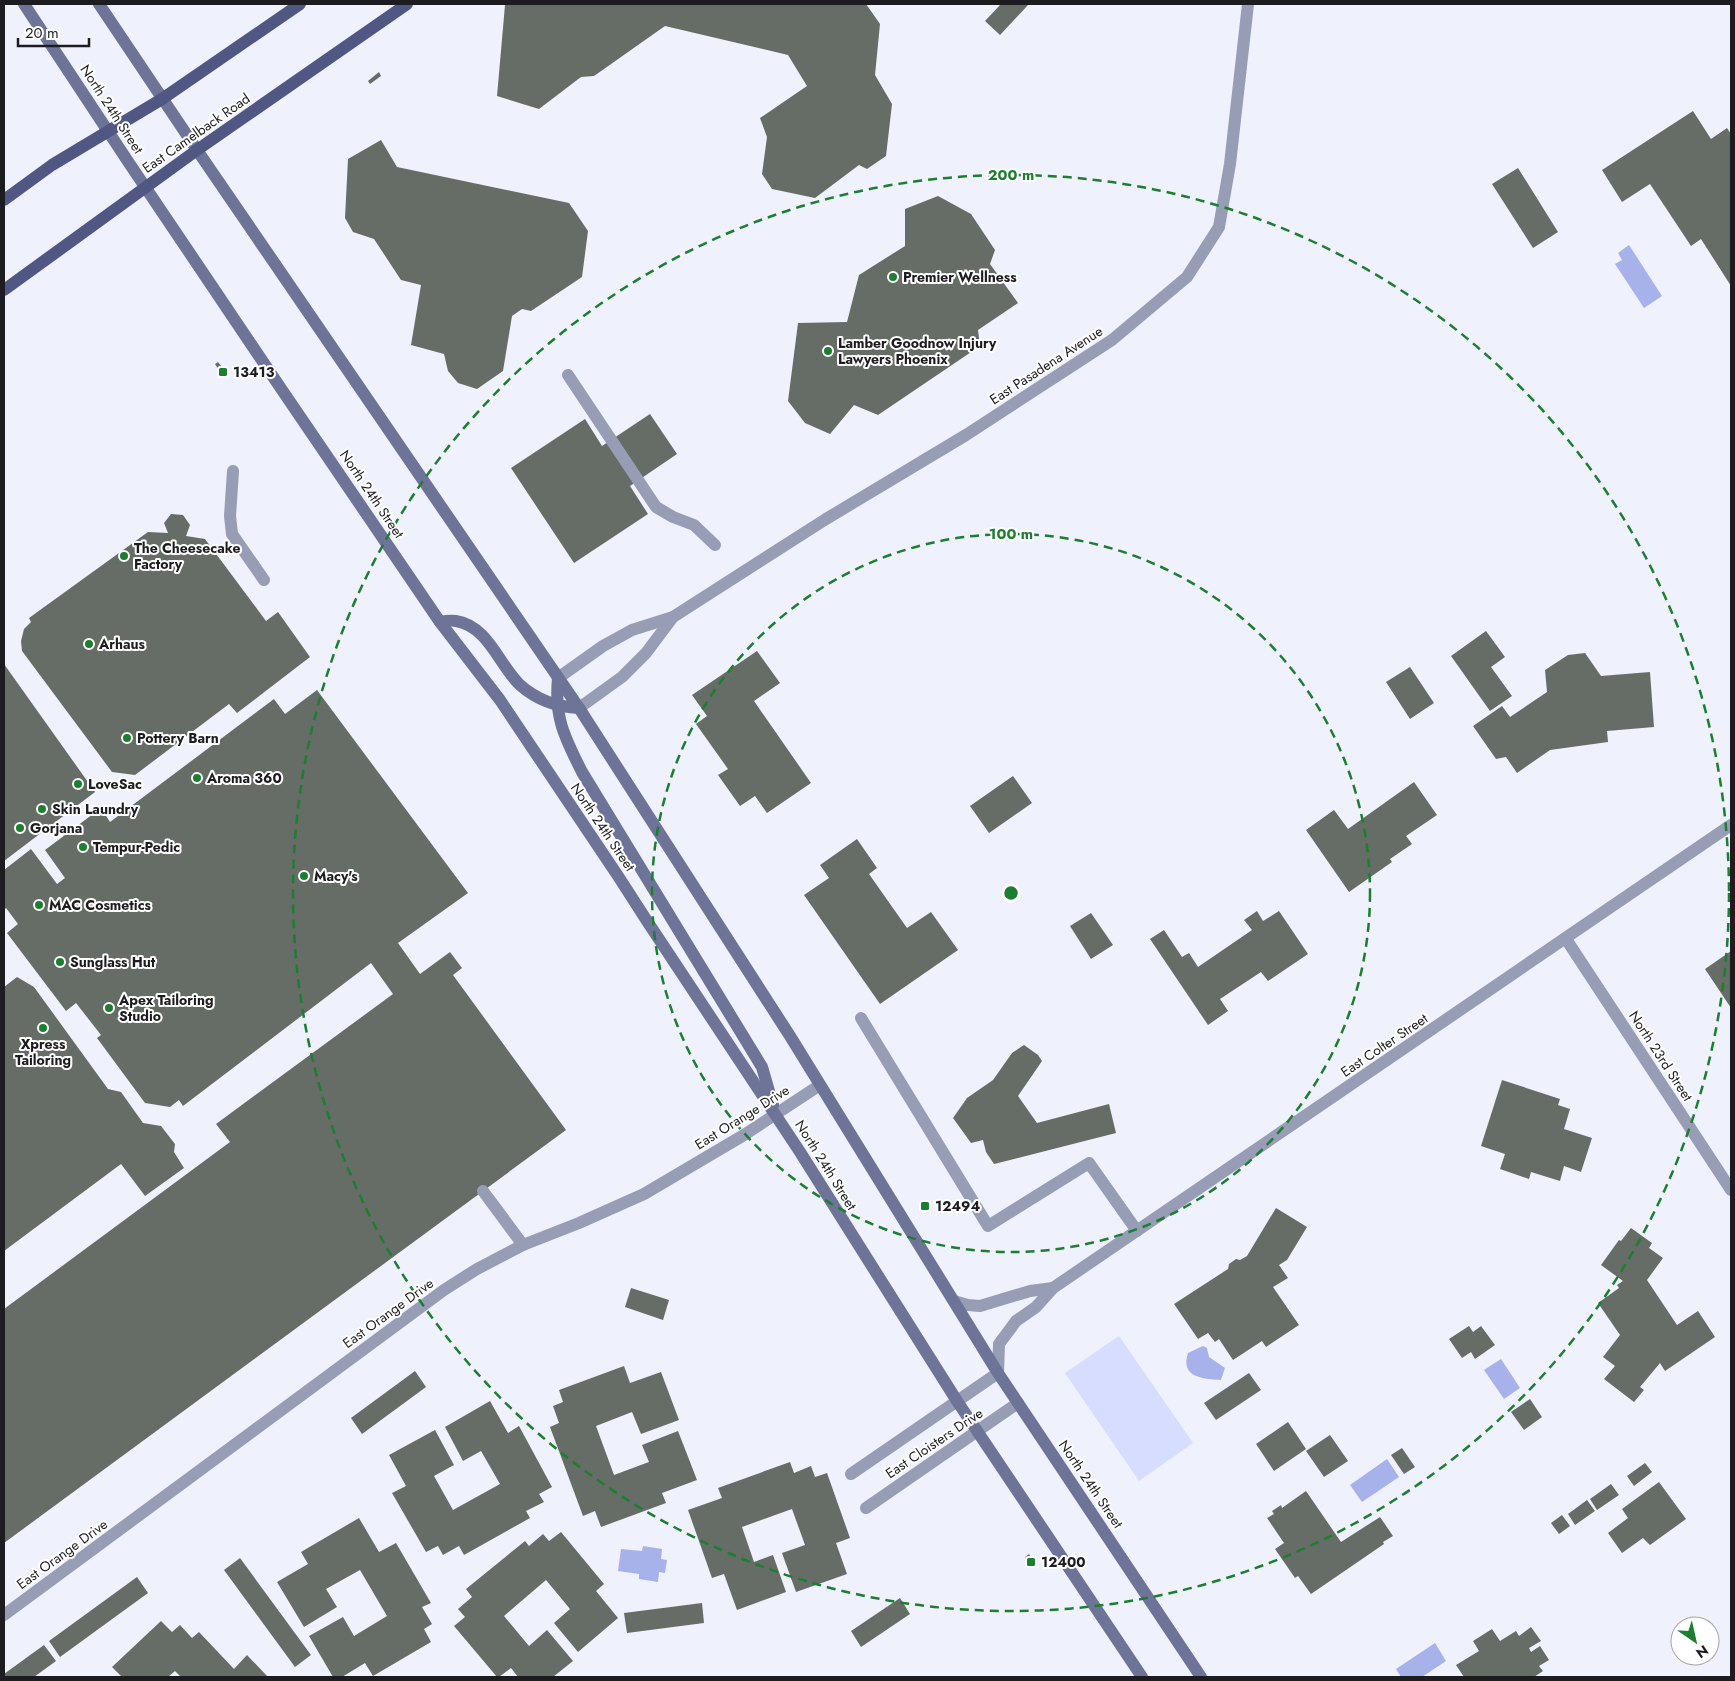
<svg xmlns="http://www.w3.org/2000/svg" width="1735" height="1681" viewBox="0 0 1735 1681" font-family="Jost,sans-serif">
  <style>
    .green { fill: #d6ddff }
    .water { fill: #a7b2eb }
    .building { fill: #666d66 }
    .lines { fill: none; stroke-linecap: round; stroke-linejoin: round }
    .service { stroke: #989db6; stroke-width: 12 }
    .minor { stroke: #989db6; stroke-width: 12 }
    .secondary { stroke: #6d7498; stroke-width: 12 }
    .primary { stroke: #505782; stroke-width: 12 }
    .ring { fill: none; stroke: #1d7e31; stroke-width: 2.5; stroke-dasharray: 9 6 }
    .poi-dot { fill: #1d7e31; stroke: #fff; stroke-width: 2 }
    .labels { text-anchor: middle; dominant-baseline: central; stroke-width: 4; stroke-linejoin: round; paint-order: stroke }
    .street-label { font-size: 14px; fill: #1d1d21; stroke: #fff }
    .poi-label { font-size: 14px; font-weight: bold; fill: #1d1d21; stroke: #fff; text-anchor: start }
    .centre { fill: #1d7e31; stroke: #fff; stroke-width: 2.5 }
    .ring-label { font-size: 15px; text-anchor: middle; font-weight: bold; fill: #1d7e31; stroke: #fff; stroke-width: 4; stroke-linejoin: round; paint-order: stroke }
  </style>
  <rect width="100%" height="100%" fill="#eff1fc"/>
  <path class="green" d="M 1119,1336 L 1193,1443 L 1139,1481 L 1065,1373 Z"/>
  <g class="water">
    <path d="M 1629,245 L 1662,296 L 1644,308 L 1615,264 L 1622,260 L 1618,253 Z"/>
    <path d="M 1203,1346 L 1207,1348 L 1209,1357 L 1225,1368 L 1221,1380 C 1202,1379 1180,1377 1188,1353 Z"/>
    <path d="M 1501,1359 L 1520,1388 L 1504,1399 L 1484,1370 Z"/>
    <path d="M 1387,1459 L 1399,1477 L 1362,1502 L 1350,1485 Z"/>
    <path d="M 643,1546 L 662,1549 L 661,1559 L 667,1560 L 665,1573 L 659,1572 L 658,1582 L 639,1579 L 639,1574 L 618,1571 L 621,1549 L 642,1551 Z"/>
    <path d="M 1435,1643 L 1446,1661 L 1422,1677 L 1401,1677 L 1396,1669 Z"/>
  </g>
  <g class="building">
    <path d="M 507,4 L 866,4 L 880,24 L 875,75 L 892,104 L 886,156 L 867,169 L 859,165 L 815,198 L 772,189 L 762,174 L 767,137 L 760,118 L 807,86 L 788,55 L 665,26 L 594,76 L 581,77 L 539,109 L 497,96 L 505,5 Z"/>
    <path d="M 1001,4 L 1029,4 L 1000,35 L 985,21 Z"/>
    <path d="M 379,72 L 381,76 L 370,84 L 368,81 Z"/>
    <path d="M 1693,111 L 1711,139 L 1727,128 L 1731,134 L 1731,286 L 1701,239 L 1691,246 L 1650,184 L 1622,202 L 1602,170 Z"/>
    <path d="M 381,140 L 397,167 L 569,203 L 588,231 L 582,277 L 531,311 L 522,309 L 512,316 L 503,371 L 477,389 L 458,383 L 448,371 L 444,354 L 411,345 L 421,285 L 401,280 L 374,239 L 353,232 L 345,218 L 348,159 Z"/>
    <path d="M 1518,168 L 1558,232 L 1533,248 L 1492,184 Z"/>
    <path d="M 938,196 L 971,214 L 995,250 L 990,264 L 1018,303 L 978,330 L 980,346 L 878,415 L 854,405 L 830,434 L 805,423 L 788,401 L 798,323 L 847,322 L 859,275 L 905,246 L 905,209 Z"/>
    <path d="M 218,362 L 226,373 L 222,375 L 215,364 Z"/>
    <path d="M 650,414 L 677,454 L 630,486 L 648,514 L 574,563 L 511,468 L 585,419 L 602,446 Z"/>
    <path d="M 171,514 L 183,515 L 190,525 L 186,536 L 205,539 L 266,621 L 278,612 L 310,657 L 237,713 L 229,704 L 135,775 L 112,772 L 22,651 L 21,641 L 24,629 L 31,622 L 29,618 L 148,532 L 168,533 L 164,523 Z"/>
    <path d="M 1486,631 L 1505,657 L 1491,667 L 1512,696 L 1490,711 L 1451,656 Z"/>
    <path d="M 757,651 L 780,683 L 754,701 L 811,783 L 767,813 L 755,796 L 740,806 L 718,775 L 728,769 L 696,724 L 707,716 L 692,695 Z"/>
    <path d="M 1585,653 L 1601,676 L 1650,672 L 1654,727 L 1607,731 L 1608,742 L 1550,750 L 1517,773 L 1506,757 L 1496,759 L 1473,726 L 1502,706 L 1510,717 L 1547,692 L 1545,670 L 1568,655 Z"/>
    <path d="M 4,664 L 95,792 L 4,861 Z"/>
    <path d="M 1410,667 L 1434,703 L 1410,719 L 1386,682 Z"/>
    <path d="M 317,690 L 468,893 L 398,943 L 420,974 L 450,952 L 462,968 L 453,975 L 566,1130 L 4,1543 L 4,1309 L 230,1142 L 216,1124 L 393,994 L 371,963 L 183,1106 L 179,1100 L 170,1107 L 145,1103 L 97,1038 L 101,1035 L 76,1003 L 66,1011 L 7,933 L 18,924 L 6,908 L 4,910 L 4,870 L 31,849 L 57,884 L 65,878 L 45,850 L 101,808 L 110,822 L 274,699 L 285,714 Z"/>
    <path d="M 1013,776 L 1032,803 L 989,833 L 970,806 Z"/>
    <path d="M 1414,782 L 1437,815 L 1406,836 L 1412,844 L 1390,859 L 1392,862 L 1349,892 L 1306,830 L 1334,810 L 1348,829 Z"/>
    <path d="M 857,839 L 877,868 L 869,874 L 907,928 L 931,912 L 958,950 L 880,1004 L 804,895 L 829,878 L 820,865 Z"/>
    <path d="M 1257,911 L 1263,921 L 1279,911 L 1308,954 L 1268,981 L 1261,972 L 1220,999 L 1228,1011 L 1208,1025 L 1150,939 L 1164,930 L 1182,957 L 1189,953 L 1198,967 L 1252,930 L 1244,920 Z"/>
    <path d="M 1091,913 L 1113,945 L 1091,959 L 1070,926 Z"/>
    <path d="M 1731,951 L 1731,1008 L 1705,969 Z"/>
    <path d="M 17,977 L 34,987 L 108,1089 L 121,1092 L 143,1123 L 161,1126 L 175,1144 L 174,1152 L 184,1168 L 145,1196 L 121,1164 L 4,1251 L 4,987 Z"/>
    <path d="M 1024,1045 L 1038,1055 L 1042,1061 L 1018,1096 L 1037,1123 L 1109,1104 L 1116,1133 L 994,1164 L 986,1152 L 983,1140 L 971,1143 L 953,1118 L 967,1098 L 993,1080 L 1012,1053 Z"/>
    <path d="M 1502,1080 L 1560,1099 L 1558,1105 L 1570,1109 L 1564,1129 L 1592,1138 L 1581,1172 L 1564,1166 L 1560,1181 L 1531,1172 L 1529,1179 L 1500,1169 L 1505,1154 L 1481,1146 Z"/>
    <path d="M 1276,1208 L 1307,1227 L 1287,1260 L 1279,1265 L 1288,1278 L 1273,1287 L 1299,1325 L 1266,1347 L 1262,1341 L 1233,1360 L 1219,1339 L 1215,1342 L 1208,1333 L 1198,1339 L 1174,1304 L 1228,1269 L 1229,1264 L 1236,1259 L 1240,1260 L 1247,1256 Z"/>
    <path d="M 1631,1228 L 1652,1243 L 1649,1248 L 1663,1258 L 1647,1280 L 1677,1325 L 1698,1311 L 1715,1337 L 1665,1371 L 1660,1363 L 1640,1387 L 1644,1390 L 1634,1402 L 1604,1379 L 1615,1366 L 1603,1357 L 1620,1335 L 1598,1303 L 1619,1288 L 1617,1285 L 1623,1281 L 1601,1265 L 1619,1240 L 1621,1241 Z"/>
    <path d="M 631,1288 L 669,1300 L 663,1320 L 625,1307 Z"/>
    <path d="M 1469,1326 L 1473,1332 L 1481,1326 L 1495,1345 L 1475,1359 L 1471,1352 L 1462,1358 L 1449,1339 Z"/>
    <path d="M 624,1366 L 630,1383 L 661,1372 L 679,1420 L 641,1434 L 632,1412 L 596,1426 L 614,1475 L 649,1462 L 642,1445 L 678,1431 L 697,1480 L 662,1493 L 666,1503 L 601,1527 L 595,1511 L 583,1516 L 550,1427 L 559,1423 L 553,1406 L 563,1402 L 559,1390 Z"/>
    <path d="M 415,1371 L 426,1387 L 362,1434 L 351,1418 Z"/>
    <path d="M 1249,1373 L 1261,1390 L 1216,1420 L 1204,1403 Z"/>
    <path d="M 1530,1399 L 1542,1417 L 1524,1430 L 1511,1412 Z"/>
    <path d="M 490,1401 L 508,1433 L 519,1426 L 552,1487 L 539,1494 L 544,1502 L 526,1511 L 530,1518 L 464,1555 L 459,1546 L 443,1555 L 438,1546 L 426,1552 L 392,1493 L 406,1486 L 389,1455 L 435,1430 L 454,1465 L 434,1476 L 453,1510 L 500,1484 L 481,1451 L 463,1461 L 445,1427 Z"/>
    <path d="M 1288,1422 L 1306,1449 L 1274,1471 L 1256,1444 Z"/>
    <path d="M 1330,1435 L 1348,1461 L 1324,1477 L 1306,1451 Z"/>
    <path d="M 1402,1448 L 1415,1467 L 1404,1474 L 1391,1455 Z"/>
    <path d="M 790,1462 L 794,1473 L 811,1466 L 815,1477 L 827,1473 L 850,1538 L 836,1543 L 847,1574 L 796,1592 L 782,1553 L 805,1545 L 792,1509 L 742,1527 L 754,1562 L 773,1555 L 786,1592 L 737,1610 L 724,1574 L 712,1578 L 688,1510 L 722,1498 L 718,1488 Z"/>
    <path d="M 1645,1463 L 1652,1472 L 1634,1486 L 1627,1476 Z"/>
    <path d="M 1659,1482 L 1686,1519 L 1650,1545 L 1643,1538 L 1622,1553 L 1608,1533 L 1628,1518 L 1622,1509 Z"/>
    <path d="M 1611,1484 L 1619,1495 L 1597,1510 L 1590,1499 Z"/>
    <path d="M 1306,1491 L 1341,1542 L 1380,1517 L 1393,1536 L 1383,1542 L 1384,1544 L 1311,1594 L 1298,1576 L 1295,1578 L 1275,1549 L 1284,1543 L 1267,1518 L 1274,1514 L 1272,1511 L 1281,1505 L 1282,1508 Z"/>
    <path d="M 1587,1500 L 1595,1511 L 1575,1525 L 1568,1514 Z"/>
    <path d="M 1562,1515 L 1570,1526 L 1559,1534 L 1551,1523 Z"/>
    <path d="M 359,1518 L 379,1552 L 396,1543 L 431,1603 L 422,1607 L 432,1624 L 424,1629 L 431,1642 L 373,1676 L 365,1663 L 342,1677 L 333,1677 L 309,1636 L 343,1617 L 354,1636 L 387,1616 L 360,1570 L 326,1589 L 337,1607 L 304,1627 L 277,1582 L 308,1564 L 301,1552 Z"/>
    <path d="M 561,1532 L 604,1584 L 596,1591 L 618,1618 L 578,1652 L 554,1623 L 570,1609 L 546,1580 L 504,1616 L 529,1646 L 547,1630 L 573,1661 L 553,1677 L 518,1677 L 511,1668 L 499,1677 L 497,1677 L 454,1626 L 465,1617 L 458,1609 L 472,1597 L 466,1589 L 525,1541 L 529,1546 L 543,1534 L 549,1541 Z"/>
    <path d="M 1029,1554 L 1036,1565 L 1032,1567 L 1025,1557 Z"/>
    <path d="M 240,1558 L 311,1655 L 295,1667 L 224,1570 Z"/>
    <path d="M 137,1577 L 148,1593 L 60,1657 L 49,1641 Z"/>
    <path d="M 900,1598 L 910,1614 L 861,1647 L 851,1631 Z"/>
    <path d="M 702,1603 L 704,1623 L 627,1633 L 624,1613 Z"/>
    <path d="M 161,1621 L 172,1632 L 180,1625 L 192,1638 L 199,1632 L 234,1669 L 247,1655 L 268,1677 L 181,1677 L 175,1671 L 168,1677 L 122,1677 L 112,1667 Z"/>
    <path d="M 1531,1627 L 1541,1641 L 1529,1648 L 1531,1652 L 1540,1646 L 1549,1660 L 1539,1666 L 1543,1671 L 1534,1677 L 1464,1677 L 1456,1665 L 1479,1651 L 1473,1641 L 1492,1629 L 1500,1641 L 1516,1631 L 1519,1636 Z"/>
    <path d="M 44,1645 L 56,1661 L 34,1677 L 4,1677 L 4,1674 Z"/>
  </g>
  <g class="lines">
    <g class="service">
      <path d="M 568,375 L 656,507 L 673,517 L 694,525 L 715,545"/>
      <path d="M 233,471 L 230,516 L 232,534 L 264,580"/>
      <path d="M 861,1018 L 988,1226 L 1089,1163 L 1137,1231"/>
      <path d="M 483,1191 L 523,1245"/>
      <path d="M 851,1474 L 998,1373"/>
      <path d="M 866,1508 L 1018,1403"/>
    </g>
    <g class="minor">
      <path d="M 558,678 L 603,646 L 632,630 L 673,617 L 826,519 L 966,435 L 1112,340 L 1187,277 L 1219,227 L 1230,164 L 1248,4"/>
      <path d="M 579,708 L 622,677 L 646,653 L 673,617"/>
      <path d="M 1566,939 L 1731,1190"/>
      <path d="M 954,1301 L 968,1305 L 980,1306 L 1030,1291 L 1053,1288"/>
      <path d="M 998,1373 L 999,1344 L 1016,1321 L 1036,1307 L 1053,1288 L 1731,825"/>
      <path d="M 4,1615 L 444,1290 L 477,1269 L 523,1245 L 579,1223 L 644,1194 L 744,1135 L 820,1085"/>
    </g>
    <g class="secondary">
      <path d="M 24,4 L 129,163 L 282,390 L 440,622 L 500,700 L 618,876 L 647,921 L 800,1152 L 957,1401 L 1142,1677"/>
      <path d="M 99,4 L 197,150 L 579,708 L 790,1036 L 998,1373 L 1201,1677"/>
      <path d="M 440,622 C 445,621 451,620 456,621 C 488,626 499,665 520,685 C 537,700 557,707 579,708"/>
      <path d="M 558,678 C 554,718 565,738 582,772 L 762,1067 L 773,1105"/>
    </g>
    <g class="primary">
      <path d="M 4,200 L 52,165 L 162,99 L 300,4"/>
      <path d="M 4,290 L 197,150 L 407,4"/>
    </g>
  </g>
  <g class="ring">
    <circle cx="1011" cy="893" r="359"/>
    <circle cx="1011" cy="893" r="718"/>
  </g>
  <g class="poi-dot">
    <circle cx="893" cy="277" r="5"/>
    <circle cx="828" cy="351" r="5"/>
    <rect x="218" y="367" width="10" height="10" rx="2.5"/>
    <circle cx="124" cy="556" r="5"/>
    <circle cx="89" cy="644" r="5"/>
    <circle cx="127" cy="738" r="5"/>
    <circle cx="197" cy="778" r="5"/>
    <circle cx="78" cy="784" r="5"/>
    <circle cx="42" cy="809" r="5"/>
    <circle cx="20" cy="828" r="5"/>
    <circle cx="83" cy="847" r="5"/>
    <circle cx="304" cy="876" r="5"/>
    <circle cx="39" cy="905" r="5"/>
    <circle cx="60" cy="962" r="5"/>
    <circle cx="109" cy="1008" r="5"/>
    <circle cx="43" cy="1028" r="5"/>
    <rect x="920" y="1201" width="10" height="10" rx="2.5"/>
    <rect x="1026" y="1557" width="10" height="10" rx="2.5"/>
  </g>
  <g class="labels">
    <g class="street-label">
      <text transform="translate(112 109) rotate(57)">North 24th Street</text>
      <text transform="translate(196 133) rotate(-35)">East Camelback Road</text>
      <text transform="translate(1046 365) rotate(-33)">East Pasadena Avenue</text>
      <text transform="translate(372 494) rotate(56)">North 24th Street</text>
      <text transform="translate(603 827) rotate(56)">North 24th Street</text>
      <text transform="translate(1384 1045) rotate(-34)">East Colter Street</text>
      <text transform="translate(1661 1056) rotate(57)">North 23rd Street</text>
      <text transform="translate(742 1117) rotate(-32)">East Orange Drive</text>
      <text transform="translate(826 1165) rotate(58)">North 24th Street</text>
      <text transform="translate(388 1313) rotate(-36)">East Orange Drive</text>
      <text transform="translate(934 1443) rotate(-34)">East Cloisters Drive</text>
      <text transform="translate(1091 1484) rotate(56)">North 24th Street</text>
      <text transform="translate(62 1554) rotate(-36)">East Orange Drive</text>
    </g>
    <g class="poi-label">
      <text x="903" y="277">Premier Wellness</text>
      <text x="838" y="343">Lamber Goodnow Injury<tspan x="838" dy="16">Lawyers Phoenix</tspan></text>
      <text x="233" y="372">13413</text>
      <text x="134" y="548">The Cheesecake<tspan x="134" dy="16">Factory</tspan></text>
      <text x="99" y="644">Arhaus</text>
      <text x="137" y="738">Pottery Barn</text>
      <text x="207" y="778">Aroma 360</text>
      <text x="88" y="784">LoveSac</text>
      <text x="52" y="809">Skin Laundry</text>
      <text x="30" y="828">Gorjana</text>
      <text x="93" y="847">Tempur-Pedic</text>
      <text x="314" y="876">Macy's</text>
      <text x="49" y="905">MAC Cosmetics</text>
      <text x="70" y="962">Sunglass Hut</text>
      <text x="119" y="1000">Apex Tailoring<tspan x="119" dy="16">Studio</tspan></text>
      <text x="43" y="1044" text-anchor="middle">Xpress<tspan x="43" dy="16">Tailoring</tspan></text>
      <text x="935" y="1206">12494</text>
      <text x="1041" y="1562">12400</text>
    </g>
  </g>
  <circle cx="1011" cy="893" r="8" class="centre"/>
  <g class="ring-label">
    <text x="1011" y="180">200 m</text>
    <text x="1011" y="539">100 m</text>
  </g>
  <rect width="1735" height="1681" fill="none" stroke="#1d1d21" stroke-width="10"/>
  <g transform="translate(1695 1641) rotate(146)"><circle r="24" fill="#ffffff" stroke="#a5a5a6"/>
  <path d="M0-4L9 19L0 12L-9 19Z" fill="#1d7e31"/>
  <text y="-8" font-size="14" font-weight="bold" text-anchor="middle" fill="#1d1d21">N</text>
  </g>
  <path d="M18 38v8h71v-8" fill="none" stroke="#1d1d21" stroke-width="2.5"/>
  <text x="25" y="38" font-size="15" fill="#1d1d21" stroke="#ffffff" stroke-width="4" paint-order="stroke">20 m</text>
</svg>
